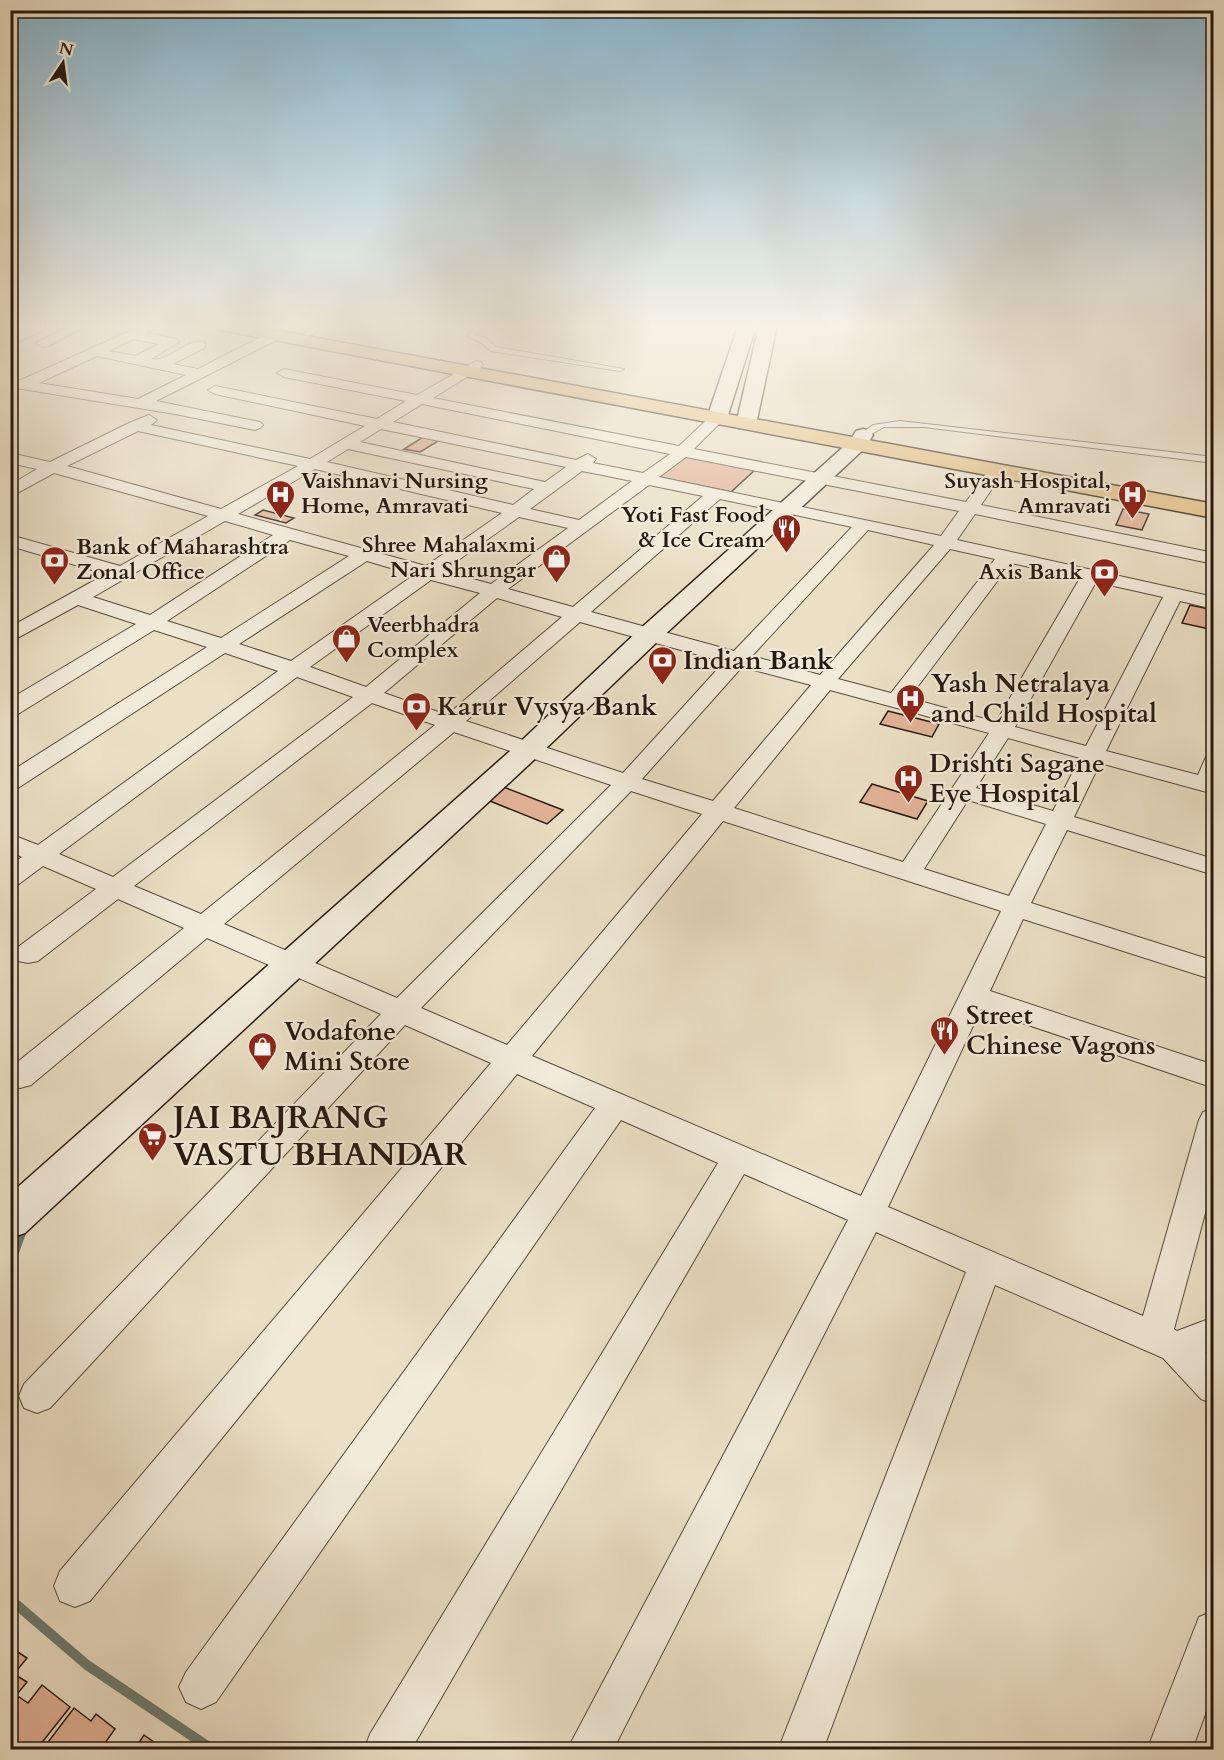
<svg xmlns="http://www.w3.org/2000/svg" width="1224" height="1760" viewBox="0 0 1224 1760" font-family="Cardo,serif">
  <style>
    .lines { fill: none; stroke-linecap: round; stroke-linejoin: round }
    .stream-far1 { stroke: #6b7b71; stroke-width: 8 }
    .stream { stroke: #6b7b71; stroke-width: 10 }
    .building { fill: #e3b397; stroke: #261910; stroke-width: 1.5 }
    .lane-casing { stroke: #574b3e; stroke-width: 2 }
    .street-casing { stroke: #574b3e; stroke-width: 2 }
    .secondary-casing { stroke: #261910; stroke-width: 3 }
    .primary-casing { stroke: #261910; stroke-width: 3 }
    .lane { fill: #f2ebda; fill-rule: evenodd }
    .street { fill: #f2ebda; fill-rule: evenodd }
    .secondary { fill: #f2ebda; fill-rule: evenodd }
    .primary { fill: #e6c083; fill-rule: evenodd }
    .labels { text-anchor: middle; dominant-baseline: central; stroke-width: 4.5; stroke-linejoin: round; paint-order: stroke }
    .far-poi-label { font-size: 22px; font-weight: bold; fill: #261910; stroke: #f2ebda; text-anchor: end }
    .poi-label { font-size: 26px; font-weight: bold; fill: #261910; stroke: #f2ebda; text-anchor: start }
    .near-poi-label { font-size: 32px; font-weight: bold; fill: #261910; stroke: #f2ebda; text-anchor: start }
  </style>
  <rect width="100%" height="100%" fill="#ebe0c6"/>
  <filter id="stains"><feTurbulence type="fractalNoise" baseFrequency=".00333" numOctaves="4"/><feColorMatrix values="0 0 0 0 .2 0 0 0 0 .09 0 0 0 0 .02 0 0 0 .5 -.17"/></filter>
  <radialGradient id="worn" r=".72"><stop offset=".6" stop-color="#630" stop-opacity="0"/><stop offset="1" stop-color="#630" stop-opacity=".3"/></radialGradient>
  <g class="lines">
    <g class="stream-far1">
      <path d="M 10,1182 L 15,1201"/>
      <path d="M 10,1266 L 22,1233 L 21,1226"/>
    </g>
    <path class="stream" d="M 10,1599 L 87,1665 L 213,1750"/>
  </g>
  <g class="building">
    <path d="M 423,437 L 440,440 L 420,452 L 404,449 Z"/>
    <path d="M 683,455 L 755,470 L 731,492 L 658,477 Z"/>
    <path d="M 1123,509 L 1149,514 L 1142,530 L 1116,525 Z"/>
    <path d="M 263,510 L 294,518 L 286,523 L 255,515 Z"/>
    <path d="M 1190,605 L 1214,610 L 1214,630 L 1182,623 Z"/>
    <path d="M 888,711 L 939,724 L 932,737 L 880,724 Z"/>
    <path d="M 872,784 L 928,801 L 917,819 L 860,802 Z"/>
    <path d="M 501,786 L 563,810 L 547,824 L 485,799 Z"/>
    <path d="M 10,1647 L 27,1658 L 14,1674 L 27,1682 L 10,1703 Z"/>
    <path d="M 42,1685 L 70,1707 L 36,1750 L 10,1750 L 10,1708 L 19,1697 L 28,1703 Z"/>
    <path d="M 74,1708 L 91,1721 L 96,1714 L 115,1729 L 100,1750 L 42,1750 Z"/>
    <path d="M 144,1735 L 165,1750 L 134,1750 Z"/>
  </g>
  <g class="lines">
    <defs>
      <g id="lane">
        <path d="M 317,326 L 326,326 L 309,336 L 302,334 Z"/>
        <path d="M 476,326 L 483,326 L 475,335 L 486,338 L 496,347 L 624,369 L 620,371 L 491,351 L 480,342 L 467,336 Z"/>
        <path d="M 900,421 L 1214,457 L 1214,463 L 924,427 L 884,427 L 866,437 L 859,435 L 873,425 Z"/>
      </g>
      <g id="street">
        <path d="M 34,326 L 51,326 L 10,346 L 10,337 Z"/>
        <path d="M 69,326 L 86,326 L 48,346 L 43,347 L 36,343 Z"/>
        <path d="M 141,326 L 157,326 L 146,333 L 177,339 L 179,342 L 151,359 C 170,363 185,338 204,342 L 206,345 L 204,348 L 173,364 L 198,369 L 271,332 L 281,332 L 283,335 L 281,338 L 156,401 L 260,422 L 263,425 L 260,428 L 255,430 L 175,414 L 10,387 L 10,379 L 21,380 ZM 133,339 L 159,344 L 136,356 L 109,351 ZM 97,356 L 186,375 L 138,399 L 39,383 Z"/>
        <path d="M 476,361 L 481,362 L 483,365 L 481,368 L 433,398 L 679,446 L 712,415 L 717,413 L 725,418 L 694,449 L 966,502 L 990,468 L 996,466 L 1004,471 L 981,505 L 1214,553 L 1214,564 L 975,514 L 957,540 L 1214,597 L 1214,609 L 1180,601 L 1106,751 L 1198,775 L 1206,757 L 1214,755 L 1214,794 L 1100,763 L 1074,817 L 1214,859 L 1214,875 L 1067,830 L 1031,903 L 1214,961 L 1214,980 L 1023,919 L 990,991 L 1214,1065 L 1214,1088 L 981,1009 L 888,1207 L 1143,1316 L 1199,1120 L 1203,1112 L 1214,1108 L 1214,1180 L 1174,1329 L 1177,1331 L 1214,1317 L 1214,1349 L 1205,1352 L 1214,1361 L 1214,1404 L 1201,1399 L 1163,1358 L 995,1285 L 823,1750 L 778,1750 L 966,1272 L 876,1232 L 613,1750 L 567,1750 L 848,1220 L 744,1174 L 411,1750 L 364,1750 L 370,1734 L 718,1163 L 621,1120 L 216,1702 L 201,1709 L 186,1702 L 179,1687 L 186,1672 L 595,1108 L 517,1074 L 90,1601 L 75,1607 L 60,1601 L 54,1586 L 60,1571 L 491,1063 L 405,1025 L 50,1408 L 37,1413 L 24,1408 L 19,1396 L 24,1384 L 381,1014 L 207,938 L 31,1085 L 20,1088 L 10,1085 L 10,1068 L 184,928 L 118,899 L 38,961 L 28,963 L 18,961 L 14,954 L 18,947 L 96,889 L 43,866 L 19,884 L 10,886 L 10,865 L 22,857 L 10,851 L 10,834 L 38,845 L 278,671 L 225,653 L 18,788 L 10,790 L 10,772 L 207,647 L 154,630 L 18,714 L 10,715 L 10,699 L 136,624 L 78,605 L 10,642 L 10,627 L 106,574 L 10,546 L 10,535 L 120,566 L 208,516 L 54,473 L 10,497 L 10,485 L 37,469 L 10,463 L 10,453 L 50,462 L 129,423 L 149,415 L 157,420 L 151,425 L 310,459 L 365,426 L 215,394 L 208,390 L 215,386 L 377,419 L 406,401 L 284,377 L 277,373 L 284,369 L 417,395 ZM 422,404 L 670,454 L 643,473 L 593,463 L 596,459 L 588,454 L 576,460 L 393,422 ZM 381,429 L 566,467 L 545,482 L 360,442 ZM 138,431 L 298,466 L 221,509 L 67,466 ZM 348,449 L 534,489 L 513,505 L 327,462 ZM 686,457 L 959,511 L 941,536 L 659,477 ZM 315,469 L 502,513 L 426,566 L 238,514 ZM 582,471 L 632,481 L 579,520 L 530,509 ZM 649,485 L 703,496 L 573,607 L 508,589 ZM 720,499 L 852,527 L 734,651 L 591,612 ZM 519,517 L 568,528 L 491,584 L 443,571 ZM 225,521 L 273,535 L 150,615 L 93,597 ZM 868,530 L 934,545 L 820,675 L 752,656 ZM 290,540 L 349,556 L 221,638 L 167,621 ZM 950,549 L 995,559 L 891,693 L 838,679 ZM 367,561 L 414,575 L 291,661 L 239,644 ZM 1011,563 L 1080,578 L 996,722 L 909,698 ZM 431,580 L 480,593 L 366,687 L 310,667 ZM 1096,582 L 1163,597 L 1086,746 L 1015,727 ZM 497,598 L 562,617 L 447,715 L 384,693 ZM 580,622 L 724,662 L 623,773 L 466,721 ZM 742,667 L 811,685 L 713,801 L 642,779 ZM 297,677 L 353,697 L 113,877 L 59,854 ZM 830,690 L 989,733 L 903,862 L 734,808 ZM 372,703 L 435,725 L 201,914 L 134,886 ZM 454,732 L 611,785 L 397,998 L 224,924 ZM 1008,738 L 1080,758 L 1053,811 L 976,788 ZM 631,791 L 702,814 L 507,1045 L 421,1008 ZM 968,800 L 1046,824 L 1009,896 L 924,869 ZM 723,821 L 1001,911 L 861,1196 L 532,1056 Z"/>
        <path d="M 1214,1611 L 1214,1690 L 1192,1750 L 1147,1750 L 1199,1617 Z"/>
      </g>
      <g id="secondary">
        <path d="M 738,326 L 756,326 L 727,418 L 724,422 L 710,422 L 707,418 Z"/>
        <path d="M 759,326 L 777,326 L 756,424 L 753,428 L 739,428 L 736,424 Z"/>
        <path d="M 863,429 L 870,431 L 873,435 L 865,448 L 658,641 L 538,756 L 25,1233 L 10,1238 L 10,1194 L 518,744 L 640,629 L 850,441 L 856,431 Z"/>
      </g>
      <path id="primary" d="M 217,326 L 252,326 L 1214,504 L 1214,518 L 226,331 L 220,330 Z"/>
    </defs>
    <use href="#lane" class="lane-casing"/>
    <use href="#street" class="street-casing"/>
    <use href="#secondary" class="secondary-casing"/>
    <use href="#primary" class="primary-casing"/>
    <use href="#lane" class="lane"/>
    <use href="#street" class="street"/>
    <use href="#secondary" class="secondary"/>
    <use href="#primary" class="primary"/>
  </g>
  <linearGradient id="sky" x2="0" y2="1"><stop stop-color="#88b8d2"/><stop offset="0.57" stop-color="#f6f1e5"/><stop offset="1" stop-color="#f6f1e5" stop-opacity="0"/></linearGradient>
  <rect width="1224" height="572" fill="url(#sky)"/>
  <defs>
    <symbol id="hospital-pin" viewBox="-11 -11 22 30"><path d="M0 17L-7.5 6A9.5 9.5 0 1 1 7.5 6Z" fill="#8f2418" stroke="#f2ebda"/><path d="M-5-5h3v3.5h4V-5h3V5h-3V1.5h-4V5h-3Z" fill="#fff"/></symbol>
    <symbol id="restaurant-pin" viewBox="-11 -11 22 30"><path d="M0 17L-7.5 6A9.5 9.5 0 1 1 7.5 6Z" fill="#8f2418" stroke="#f2ebda"/><path d="M-5-6h1v4h1v-4h1v4h1v-4h1v5L-1.5 .5V6h-2V.5L-5-1ZM5-6V6H3V1.5H1.5Q1.5-4 5-6Z" fill="#fff"/></symbol>
    <symbol id="shop-pin" viewBox="-11 -11 22 30"><path d="M0 17L-7.5 6A9.5 9.5 0 1 1 7.5 6Z" fill="#8f2418" stroke="#f2ebda"/><path d="M-5-2.5h2.3a2.7 3.5 0 0 1 5.4 0H5L5.5 6h-11ZM-1.5-2.5h3a1.5 2.3 0 0 0-3 0Z" fill="#fff"/></symbol>
    <symbol id="bank-pin" viewBox="-11 -11 22 30"><path d="M0 17L-7.5 6A9.5 9.5 0 1 1 7.5 6Z" fill="#8f2418" stroke="#f2ebda"/><path d="M-6-4H6V4H-6ZM0-2.3a2.3 2.3 0 1 0 0 4.6a2.3 2.3 0 1 0 0-4.6Z" fill="#fff"/></symbol>
    <symbol id="supermarket-pin" viewBox="-11 -11 22 30"><path d="M0 17L-7.5 6A9.5 9.5 0 1 1 7.5 6Z" fill="#8f2418" stroke="#f2ebda"/><path d="M-6-5.5h2.5l.6 2H6L4.5 2H-2.5L-4.4-4H-6ZM-1.5 3.2a1.3 1.3 0 1 0 .1 0ZM3 3.2a1.3 1.3 0 1 0 .1 0Z" fill="#fff"/></symbol>
  </defs>
  <g fill-rule="evenodd">
    <use href="#hospital-pin" x="264" y="478" width="33" height="45"/>
    <use href="#hospital-pin" x="1116" y="478" width="33" height="45"/>
    <use href="#restaurant-pin" x="770" y="512" width="33" height="45"/>
    <use href="#shop-pin" x="540" y="542" width="33" height="45"/>
    <use href="#bank-pin" x="38" y="544" width="33" height="45"/>
    <use href="#bank-pin" x="1088" y="556" width="33" height="45"/>
    <use href="#shop-pin" x="330" y="622" width="33" height="45"/>
    <use href="#bank-pin" x="646" y="644" width="33" height="45"/>
    <use href="#hospital-pin" x="894" y="682" width="33" height="45"/>
    <use href="#bank-pin" x="400" y="690" width="33" height="45"/>
    <use href="#hospital-pin" x="892" y="762" width="33" height="45"/>
    <use href="#restaurant-pin" x="928" y="1014" width="33" height="45"/>
    <use href="#shop-pin" x="246" y="1030" width="33" height="45"/>
    <use href="#supermarket-pin" x="136" y="1120" width="33" height="45"/>
  </g>
  <g class="labels">
    <g class="far-poi-label">
      <text x="301" y="481" text-anchor="start">Vaishnavi Nursing<tspan x="301" dy="25">Home, Amravati</tspan></text>
      <text x="1111" y="481">Suyash Hospital,<tspan x="1111" dy="25">Amravati</tspan></text>
      <text x="765" y="515">Yoti Fast Food<tspan x="765" dy="25">&amp; Ice Cream</tspan></text>
      <text x="536" y="545">Shree Mahalaxmi<tspan x="536" dy="25">Nari Shrungar</tspan></text>
      <text x="76" y="547" text-anchor="start">Bank of Maharashtra<tspan x="76" dy="25">Zonal Office</tspan></text>
      <text x="1083" y="572">Axis Bank</text>
      <text x="367" y="625" text-anchor="start">Veerbhadra<tspan x="367" dy="25">Complex</tspan></text>
    </g>
    <g class="poi-label">
      <text x="683" y="660">Indian Bank</text>
      <text x="931" y="683">Yash Netralaya<tspan x="931" dy="30">and Child Hospital</tspan></text>
      <text x="437" y="706">Karur Vysya Bank</text>
      <text x="929" y="763">Drishti Sagane<tspan x="929" dy="30">Eye Hospital</tspan></text>
      <text x="966" y="1015">Street<tspan x="966" dy="30">Chinese Vagons</tspan></text>
      <text x="284" y="1031">Vodafone<tspan x="284" dy="30">Mini Store</tspan></text>
    </g>
    <g class="near-poi-label">
      <text x="173" y="1118">JAI BAJRANG<tspan x="173" dy="37">VASTU BHANDAR</tspan></text>
    </g>
  </g>
  <rect width="1224" height="1760" fill="none" stroke="#ebe0c6" stroke-width="36"/>
  <rect x="12" y="12" width="1200" height="1736" fill="none" stroke="#261910" stroke-width="3"/>
  <rect x="18" y="18" width="1188" height="1724" fill="none" stroke="#261910" stroke-width="1.5"/>
  <g transform="translate(63 63) rotate(13)" stroke="#f2ebda" stroke-width="4.5" paint-order="stroke">
  <path d="M0-4.5L10 22L0 15L-10 22Z" fill="#261910"/>
  <text y="-9" font-size="16" font-weight="bold" text-anchor="middle" fill="#261910">N</text>
  </g>
  <rect width="100%" height="100%" filter="url(#stains)"/>
  <rect width="100%" height="100%" fill="url(#worn)"/>
</svg>
